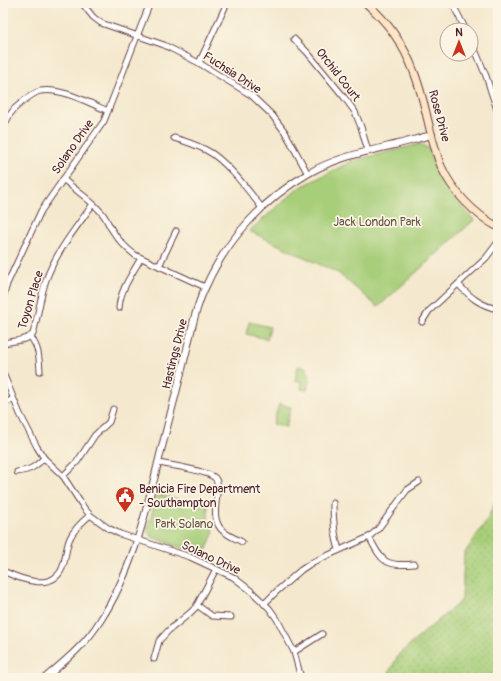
<svg xmlns="http://www.w3.org/2000/svg" width="501" height="681" viewBox="0 0 501 681" font-family="Pangolin,sans-serif">
  <style>
    .grass { fill: url(#grass-dots); stroke: #787652 }
    .green { fill: #a7ce79; stroke: #787652 }
    .lines { fill: none; stroke-linecap: round; stroke-linejoin: round }
    .minor-casing { stroke: #643d43; stroke-width: 7 }
    .tertiary-casing { stroke: #643d43; stroke-width: 8 }
    .secondary-casing { stroke: #643d43; stroke-width: 9 }
    .minor { stroke: #fff; stroke-width: 5 }
    .tertiary { stroke: #fff; stroke-width: 6 }
    .secondary { stroke: #fee5c5; stroke-width: 7 }
    .labels { text-anchor: middle; dominant-baseline: central; stroke-width: 3.5; stroke-linejoin: round; paint-order: stroke }
    .street-label { font-size: 12px; fill: #4a1f2b; stroke: #fcf5e5 }
    .park-label { font-size: 12px; fill: #665442; stroke: #fcf5e5 }
    .poi-label { font-size: 12px; fill: #4a1f2b; stroke: #fcf5e5; text-anchor: start }
  </style>
  <defs>
    <pattern id="grass-dots" width="8" height="8" patternUnits="userSpaceOnUse"><rect width="8" height="8" fill="#a7ce79"/><path d="M2 2h.1M6 6h.1" fill="none" stroke="#91b069" stroke-width="1.8" stroke-linecap="round"/></pattern>
  </defs>
  <rect width="100%" height="100%" fill="#fcf5e5"/>
  <filter id="ink" filterUnits="userSpaceOnUse"><feTurbulence type="fractalNoise" baseFrequency=".025" numOctaves="2"/><feDisplacementMap in="SourceGraphic" scale="8" xChannelSelector="R" yChannelSelector="G"/><feConvolveMatrix kernelMatrix="1 2 1 2 8 2 1 2 1" color-interpolation-filters="sRGB"/></filter>
  <filter id="wash" filterUnits="userSpaceOnUse"><feTurbulence type="fractalNoise" baseFrequency=".012" numOctaves="4" result="noise"/><feDisplacementMap in="SourceGraphic" scale="16" xChannelSelector="R" yChannelSelector="G"/><feGaussianBlur stdDeviation="0.9" result="paint"/><feColorMatrix in="noise" values="0 0 0 0 0 0 0 0 0 0 0 0 0 0 0 0 0 1.4 0 .05"/><feComposite in="paint" operator="in"/></filter>
  <g filter="url(#wash)">
    <rect width="100%" height="100%" fill="#f4e9ce"/>
    <path class="grass" d="M 498,496 L 498,678 L 386,678 L 399,654 L 462,600 L 464,554 L 487,520 Z"/>
    <g class="green">
      <path d="M 420,144 L 428,148 L 443,185 L 474,220 L 378,307 L 338,273 L 249,231 L 299,188 L 352,161 Z"/>
      <path d="M 249,322 L 270,327 L 267,339 L 246,334 Z"/>
      <path d="M 298,366 L 306,368 L 310,376 L 307,390 L 301,389 L 302,382 L 295,380 Z"/>
      <path d="M 279,404 L 291,407 L 286,427 L 273,424 Z"/>
      <path d="M 157,494 L 208,506 L 208,521 L 214,531 L 204,556 L 152,537 L 147,531 Z"/>
    </g>
  </g>
  <g filter="url(#ink)">
    <g class="lines">
      <defs>
        <g id="minor">
          <path d="M 82,3 L 93,17 L 101,23 L 164,45 L 199,63 L 251,95 L 272,115 L 285,132 L 308,174"/>
          <path d="M 452,3 L 466,30"/>
          <path d="M 294,39 L 307,52 L 344,97 L 355,112 L 361,127 L 368,151"/>
          <path d="M 471,40 L 486,76 L 498,113"/>
          <path d="M 199,63 L 227,3"/>
          <path d="M 3,131 C 6,119 11,110 21,103 C 26,99 33,93 40,91 C 61,87 89,103 108,111"/>
          <path d="M 174,138 C 185,141 196,145 206,150 C 226,160 248,190 262,208"/>
          <path d="M 63,179 C 75,190 90,199 101,212 C 106,217 108,224 112,230 C 118,240 126,248 135,255 L 205,287"/>
          <path d="M 159,266 L 176,231"/>
          <path d="M 458,284 C 470,297 481,306 498,309"/>
          <path d="M 3,298 L 7,284 L 41,211 L 104,121 L 150,3"/>
          <path d="M 119,308 C 120,290 132,274 141,258"/>
          <path d="M 422,322 L 429,311 L 486,258 L 498,242"/>
          <path d="M 31,337 C 39,349 39,356 40,371"/>
          <path d="M 3,343 C 12,341 27,341 33,334 C 38,316 40,298 46,280 C 56,252 76,228 93,204"/>
          <path d="M 3,373 L 20,414 L 37,447 L 44,458 L 63,476 L 84,508 L 90,515 L 108,528 L 120,534 L 190,557 L 233,577 L 250,590 L 269,608 L 277,619 L 294,652 L 301,678"/>
          <path d="M 3,404 L 13,399"/>
          <path d="M 158,463 C 170,465 208,471 215,478 C 223,487 208,515 221,529 C 226,535 235,538 242,542"/>
          <path d="M 17,472 C 30,470 34,468 44,458"/>
          <path d="M 63,476 L 77,462 L 95,435 L 109,422 L 113,409"/>
          <path d="M 333,503 C 333,519 334,534 339,550"/>
          <path d="M 369,537 C 382,561 384,567 414,564"/>
          <path d="M 3,571 C 20,579 54,593 63,566 C 66,557 66,547 70,538 C 74,529 83,521 90,515"/>
          <path d="M 264,604 L 277,591 L 301,570 L 313,562 L 369,537 L 378,529 L 407,490 L 419,482"/>
          <path d="M 197,605 L 212,616 L 231,617"/>
          <path d="M 294,652 L 322,634"/>
          <path d="M 154,659 L 159,641 L 168,631 L 190,613 L 196,607 L 216,569"/>
        </g>
        <path id="tertiary" d="M 45,678 C 65,661 86,644 100,621 C 131,574 145,517 158,463 C 166,430 175,398 183,365 C 190,339 194,310 206,286 C 227,239 264,199 309,173 C 335,158 364,152 394,145 C 407,142 419,138 432,135"/>
        <path id="secondary" d="M 366,3 C 388,22 404,45 414,72 C 426,102 429,136 441,166 C 452,191 474,214 498,227"/>
      </defs>
      <use href="#minor" class="minor-casing"/>
      <use href="#tertiary" class="tertiary-casing"/>
      <use href="#secondary" class="secondary-casing"/>
      <use href="#minor" class="minor"/>
      <use href="#tertiary" class="tertiary"/>
      <use href="#secondary" class="secondary"/>
    </g>
  </g>
  <defs>
    <symbol id="civic-pin" viewBox="-11 -11 22 30"><path d="M0 17L-7.5 6A9.5 9.5 0 1 1 7.5 6Z" fill="#c8321e" stroke="#fcf5e5"/><path d="M-.6-6.5H3V-4.5H.6V-3L4-1V1h2V6H-6V1h2V-1L-.6-3ZM-1.2 2.5V6h2.4V2.5Z" fill="#fff"/></symbol>
  </defs>
  <g fill-rule="evenodd">
    <use href="#civic-pin" x="114" y="485" width="22" height="30"/>
  </g>
  <g class="labels">
    <g class="street-label">
      <text transform="translate(232 73) rotate(33)">Fuchsia Drive</text>
      <text transform="translate(338 75) rotate(52)">Orchid Court</text>
      <text transform="translate(439 116) rotate(75)">Rose Drive</text>
      <text transform="translate(73 147) rotate(-55)">Solano Drive</text>
      <text transform="translate(31 300) rotate(-73)">Toyon Place</text>
      <text transform="translate(175 354) rotate(-76)">Hastings Drive</text>
      <text transform="translate(211 558) rotate(25)">Solano Drive</text>
    </g>
    <g class="park-label">
      <text x="377" y="222">Jack London Park</text>
      <text x="184" y="524">Park Solano</text>
    </g>
    <g class="poi-label">
      <text x="139" y="489">Benicia Fire Department<tspan x="139" dy="14">- Southampton</tspan></text>
    </g>
  </g>
  <rect width="501" height="681" fill="none" stroke="#fcf5e5" stroke-width="16"/>
  <g transform="translate(459 42)"><circle r="19" fill="#fcf5e5" stroke="#b59f9b"/>
  <path d="M0-3L7 15L0 10L-7 15Z" fill="#c8321e"/>
  <text y="-6" font-size="11" font-weight="bold" text-anchor="middle" fill="#4a1f2b">N</text>
  </g>
</svg>
